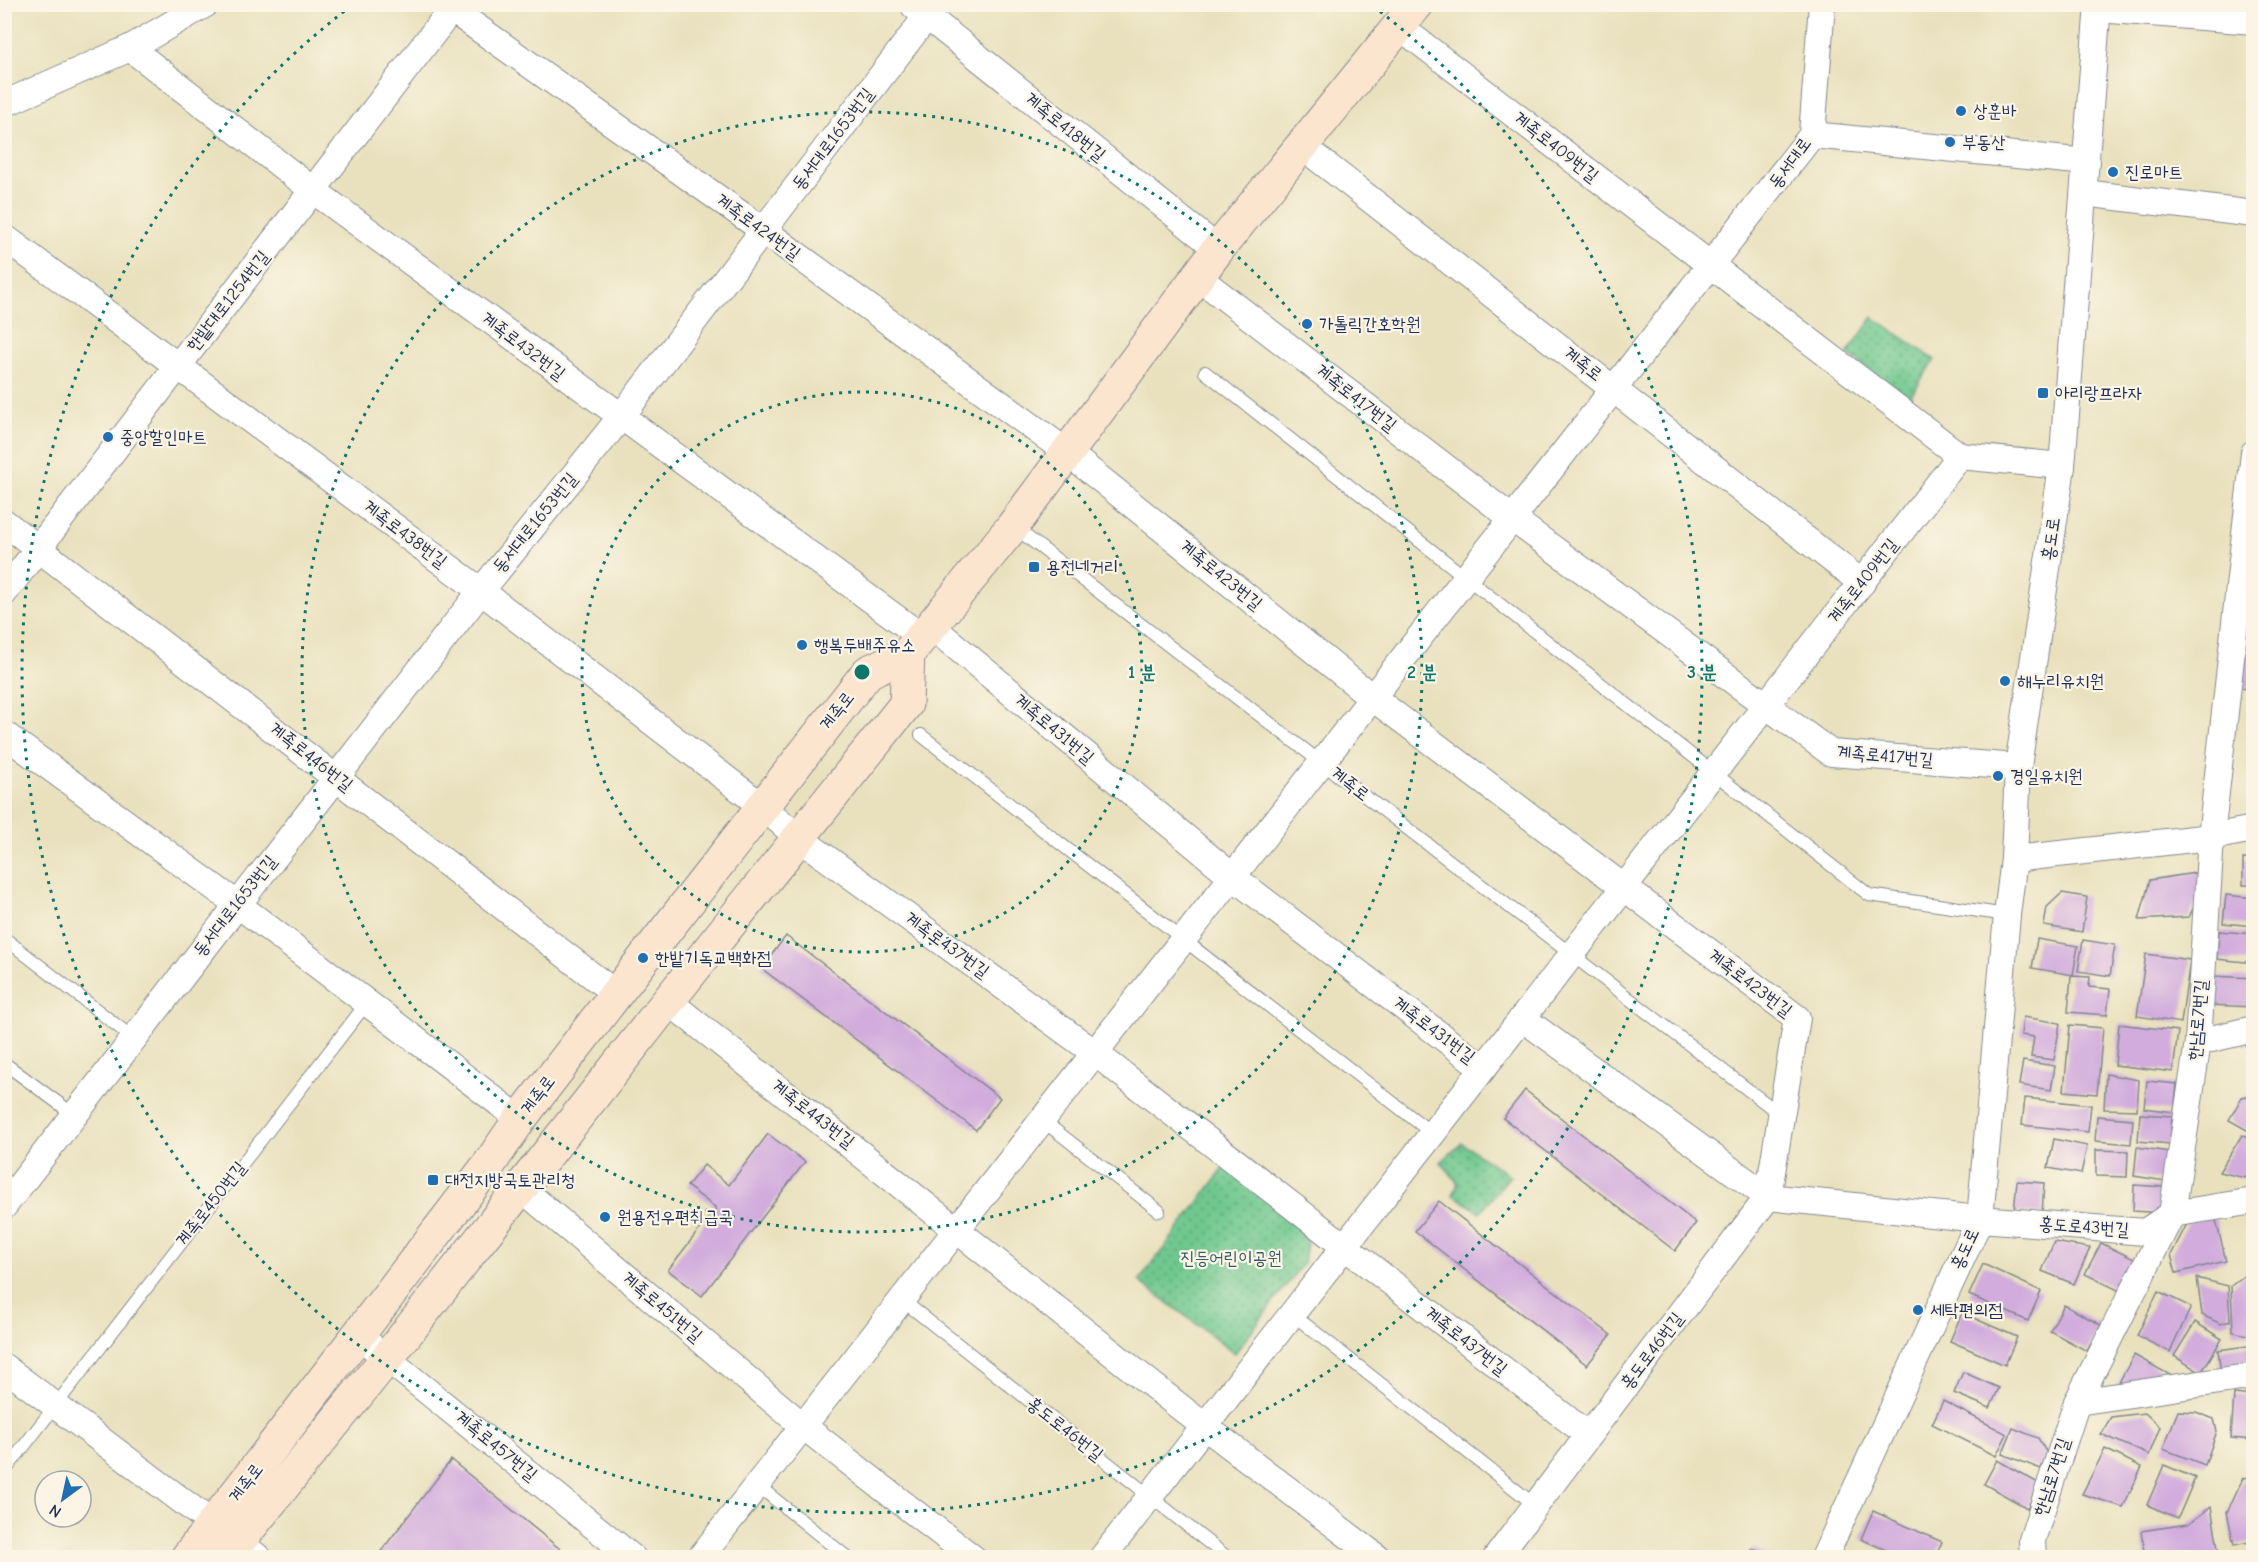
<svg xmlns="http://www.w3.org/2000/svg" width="2258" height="1562" viewBox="0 0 2258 1562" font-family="'Comic Neue','Poor Story',sans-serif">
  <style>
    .park { fill: url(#park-dots); stroke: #457c76; stroke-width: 1.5 }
    .building { fill: #d1acdd }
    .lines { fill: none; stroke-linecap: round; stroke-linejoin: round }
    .lane-casing { stroke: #82888e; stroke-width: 14 }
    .street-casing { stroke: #82888e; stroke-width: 28 }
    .secondary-casing { stroke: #82888e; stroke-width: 35 }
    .lane { stroke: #fff; stroke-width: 12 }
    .street { stroke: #fff; stroke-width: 26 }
    .secondary { stroke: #fbe5cf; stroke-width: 33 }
    .ring { fill: none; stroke: #0f766e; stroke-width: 3; stroke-dasharray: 3 6 }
    .poi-dot { fill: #1f6fb2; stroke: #fcf5e5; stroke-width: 2 }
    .labels { text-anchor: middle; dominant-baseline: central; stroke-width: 4.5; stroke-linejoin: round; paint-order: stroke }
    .poi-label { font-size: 18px; fill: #1b2f5e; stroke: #fcf5e5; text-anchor: start }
    .street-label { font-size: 18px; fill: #1b2f5e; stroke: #fcf5e5 }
    .park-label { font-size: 18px; fill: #345d6c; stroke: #fcf5e5 }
    .centre { fill: #0f766e; stroke: #fcf5e5; stroke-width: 3 }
    .ring-label { font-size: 18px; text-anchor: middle; font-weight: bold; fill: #0f766e; stroke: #fcf5e5; stroke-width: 4.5; stroke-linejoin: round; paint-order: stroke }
  </style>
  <defs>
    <pattern id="park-dots" width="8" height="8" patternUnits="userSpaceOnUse" patternTransform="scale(1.5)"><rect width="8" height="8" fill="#6fc88e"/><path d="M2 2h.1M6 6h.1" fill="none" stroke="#5aa377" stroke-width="1.8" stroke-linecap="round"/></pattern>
  </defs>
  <rect width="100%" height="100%" fill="#fcf5e5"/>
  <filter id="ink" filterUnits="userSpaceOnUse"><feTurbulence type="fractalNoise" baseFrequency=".0167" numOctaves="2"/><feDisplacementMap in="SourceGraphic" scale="12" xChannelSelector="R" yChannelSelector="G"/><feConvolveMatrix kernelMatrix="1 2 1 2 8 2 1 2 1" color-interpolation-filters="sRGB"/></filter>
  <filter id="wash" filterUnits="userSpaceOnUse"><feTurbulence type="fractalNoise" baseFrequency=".008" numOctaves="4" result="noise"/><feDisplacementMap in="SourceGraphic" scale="24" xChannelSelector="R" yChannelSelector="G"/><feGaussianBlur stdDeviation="1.35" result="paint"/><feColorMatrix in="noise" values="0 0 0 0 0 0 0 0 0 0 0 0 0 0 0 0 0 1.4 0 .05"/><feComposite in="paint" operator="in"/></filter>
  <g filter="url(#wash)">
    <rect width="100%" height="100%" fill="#e9e1be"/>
    <g class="park">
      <path d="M 1873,317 L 1935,360 L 1909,398 L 1847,354 Z"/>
      <path d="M 1462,1143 L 1510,1176 L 1480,1212 L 1453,1195 L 1458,1183 L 1441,1162 Z"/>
      <path d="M 1225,1167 L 1309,1230 L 1304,1262 L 1235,1353 L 1139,1281 Z"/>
    </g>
    <g id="blocks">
      <g class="building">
        <path d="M 2254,569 L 2254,614 L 2248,614 Z"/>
        <path d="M 2244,623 L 2254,626 L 2254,690 L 2241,688 Z"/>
        <path d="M 2243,859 L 2254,860 L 2254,885 L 2243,885 Z"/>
        <path d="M 2202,872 L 2200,894 L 2189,917 L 2139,920 L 2150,880 Z"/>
        <path d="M 2062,893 L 2087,897 L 2082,932 L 2044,926 L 2047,907 Z"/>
        <path d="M 2226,895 L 2254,898 L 2254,926 L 2223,923 Z"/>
        <path d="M 2219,931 L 2254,934 L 2254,963 L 2217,959 Z"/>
        <path d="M 786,936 L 1000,1098 L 976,1130 L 761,968 Z"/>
        <path d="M 2037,939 L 2078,946 L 2073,975 L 2032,968 Z"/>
        <path d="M 2083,940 L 2115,945 L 2110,976 L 2078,971 Z"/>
        <path d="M 2146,954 L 2190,960 L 2181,1023 L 2137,1016 Z"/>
        <path d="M 2071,976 L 2090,977 L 2089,987 L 2110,989 L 2107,1015 L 2068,1012 Z"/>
        <path d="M 2211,976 L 2254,978 L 2254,1007 L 2210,1005 Z"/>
        <path d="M 2023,1017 L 2060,1023 L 2054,1060 L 2031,1057 L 2034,1037 L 2021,1035 Z"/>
        <path d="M 2119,1024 L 2178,1031 L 2173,1072 L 2115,1065 Z"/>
        <path d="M 2070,1025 L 2103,1028 L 2097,1094 L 2064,1091 Z"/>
        <path d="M 2023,1061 L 2055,1066 L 2051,1090 L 2019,1085 Z"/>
        <path d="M 2106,1074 L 2139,1080 L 2137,1110 L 2104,1109 Z"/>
        <path d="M 2147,1081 L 2177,1084 L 2174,1112 L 2144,1108 Z"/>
        <path d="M 1525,1090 L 1696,1223 L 1675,1251 L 1503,1118 Z"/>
        <path d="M 2254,1095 L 2254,1134 L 2229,1120 L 2242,1097 Z"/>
        <path d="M 2025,1098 L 2091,1105 L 2088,1132 L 2022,1125 Z"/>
        <path d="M 2140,1114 L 2172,1116 L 2170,1144 L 2138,1141 Z"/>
        <path d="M 2097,1116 L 2133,1119 L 2131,1144 L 2095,1141 Z"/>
        <path d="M 768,1134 L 805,1162 L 702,1296 L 668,1270 L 716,1208 L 687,1186 L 704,1165 L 729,1185 Z"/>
        <path d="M 2242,1135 L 2254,1142 L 2254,1164 L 2245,1178 L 2219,1172 Z"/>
        <path d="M 2054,1139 L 2087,1146 L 2081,1174 L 2048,1168 Z"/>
        <path d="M 2137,1147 L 2169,1152 L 2165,1181 L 2134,1176 Z"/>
        <path d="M 2096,1150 L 2128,1151 L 2127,1177 L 2096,1176 Z"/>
        <path d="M 2017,1181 L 2044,1183 L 2042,1214 L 2014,1212 Z"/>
        <path d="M 2134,1185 L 2165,1187 L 2163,1213 L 2133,1211 Z"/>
        <path d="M 1439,1201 L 1611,1335 L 1587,1365 L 1415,1231 Z"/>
        <path d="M 2215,1216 L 2226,1261 L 2176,1273 L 2171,1255 L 2188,1222 Z"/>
        <path d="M 2054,1242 L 2090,1248 L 2074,1284 L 2042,1271 Z"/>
        <path d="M 2101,1243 L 2138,1261 L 2122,1292 L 2085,1274 Z"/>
        <path d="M 1983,1264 L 2041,1291 L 2028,1321 L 1969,1295 Z"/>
        <path d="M 2250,1271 L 2254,1275 L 2253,1336 L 2233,1332 L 2231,1286 Z"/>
        <path d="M 2197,1278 L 2228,1286 L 2230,1321 L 2221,1324 L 2202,1315 Z"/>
        <path d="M 2158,1291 L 2191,1307 L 2170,1352 L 2137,1336 Z"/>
        <path d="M 2064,1305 L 2101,1325 L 2087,1351 L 2050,1331 Z"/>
        <path d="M 1962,1313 L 2017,1337 L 2005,1365 L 1950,1341 Z"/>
        <path d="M 2195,1322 L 2222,1339 L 2201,1373 L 2174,1356 Z"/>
        <path d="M 2254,1345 L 2254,1370 L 2221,1374 L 2218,1350 Z"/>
        <path d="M 2134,1355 L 2170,1375 L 2146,1383 L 2117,1386 Z"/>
        <path d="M 1963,1372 L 1999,1388 L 1990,1408 L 1954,1393 Z"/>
        <path d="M 2234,1394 L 2254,1396 L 2254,1440 L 2231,1438 Z"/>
        <path d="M 1943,1401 L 2007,1434 L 1996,1456 L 1932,1424 Z"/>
        <path d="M 2178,1411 L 2196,1412 L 2214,1419 L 2217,1431 L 2205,1465 L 2163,1449 Z"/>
        <path d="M 2145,1413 L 2160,1427 L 2149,1455 L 2101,1434 L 2111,1417 Z"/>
        <path d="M 2013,1428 L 2038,1438 L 2047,1453 L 2041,1469 L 2002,1454 Z"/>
        <path d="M 2105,1449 L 2142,1467 L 2123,1507 L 2082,1494 Z"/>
        <path d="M 451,1460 L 571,1558 L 376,1558 Z"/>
        <path d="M 1997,1460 L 2040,1484 L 2027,1508 L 1984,1484 Z"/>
        <path d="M 2164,1465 L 2195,1478 L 2178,1518 L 2147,1505 Z"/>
        <path d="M 2254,1476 L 2254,1541 L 2234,1545 L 2227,1512 L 2243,1478 Z"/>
        <path d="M 2211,1507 L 2219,1554 L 2198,1558 L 2145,1558 L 2141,1531 L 2188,1524 Z"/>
        <path d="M 1873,1511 L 1942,1542 L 1935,1558 L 1904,1558 L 1861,1539 Z"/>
        <path d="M 1753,1548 L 1772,1558 L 1748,1558 Z"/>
      </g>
    </g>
  </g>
  <g filter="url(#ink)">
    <use href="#blocks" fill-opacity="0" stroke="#82888e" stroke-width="1.5"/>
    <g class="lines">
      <defs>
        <g id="lane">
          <path d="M 1205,372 L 1869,895 L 2007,915"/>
          <path d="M 1014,527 L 1781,1115"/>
          <path d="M 921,735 L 1433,1134"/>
          <path d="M 4,938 L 133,1038"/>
          <path d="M 4,1063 L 73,1114"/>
          <path d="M 1042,1120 L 1159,1211"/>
          <path d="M 902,1300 L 1228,1558"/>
          <path d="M 1292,1314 L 1535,1505"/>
          <path d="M 4,1472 L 366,1004"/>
          <path d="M 757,1485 L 848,1558"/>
        </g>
        <g id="street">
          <path d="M 444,4 L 763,230 L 1068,453 L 1373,698 L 1797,1018 L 1768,1197 L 1496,1558"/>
          <path d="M 914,6 L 1218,249"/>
          <path d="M 2098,9 L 2254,21"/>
          <path d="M 1401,28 L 1960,456 L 2062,466"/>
          <path d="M 130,48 L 314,191 L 922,637"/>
          <path d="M 4,104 L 130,48 L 206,4"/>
          <path d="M 1812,135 L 2087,162"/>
          <path d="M 1303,147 L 1862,583"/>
          <path d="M 2084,193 L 2254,214"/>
          <path d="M 4,237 L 481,591 L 763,807 L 799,838 L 1095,1053 L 1588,1435"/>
          <path d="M 1199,278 L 1513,519 L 1831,753 L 2018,767"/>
          <path d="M 4,522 L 616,994"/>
          <path d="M 4,593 L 451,10"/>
          <path d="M 931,626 L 1233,877 L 1483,1068"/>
          <path d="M 4,734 L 237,904 L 520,1119"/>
          <path d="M 2014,859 L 2211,837 L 2254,829"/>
          <path d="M 668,1001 L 1204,1426 L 1378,1558"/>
          <path d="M 1522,1018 L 1768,1197 L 1980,1219 L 2145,1232 L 2172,1214 L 2254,1201"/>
          <path d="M 2198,1042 L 2254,1029"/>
          <path d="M 522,1189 L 803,1426 L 973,1558"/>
          <path d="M 4,1206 L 481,591 L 620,418 L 927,16 L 929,4"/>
          <path d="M 358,1335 L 633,1558"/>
          <path d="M 4,1367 L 214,1525"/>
          <path d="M 2077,1402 L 2254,1376"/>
          <path d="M 237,1541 L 259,1558"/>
          <path d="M 700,1558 L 1812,135 L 1822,4"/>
          <path d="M 1102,1558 L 1960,456"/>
          <path d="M 1824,1558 L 1980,1219 L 2007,915 L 2014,859 L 2018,767 L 2062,466 L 2098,4"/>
          <path d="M 2033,1558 L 2032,1540 L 2077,1402 L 2172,1214 L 2198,1042 L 2211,837 L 2254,453"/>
        </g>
        <g id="secondary">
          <path d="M 187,1558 L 490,1163 L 520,1119 L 616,994 L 868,672 L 908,653 L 931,626 L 1013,526 L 1218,249 L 1417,4"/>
          <path d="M 225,1558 L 387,1358 L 668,1001 L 906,704 L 908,653"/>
        </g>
      </defs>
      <use href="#lane" class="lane-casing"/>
      <use href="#street" class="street-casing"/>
      <use href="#secondary" class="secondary-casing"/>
      <use href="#lane" class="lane"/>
      <use href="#street" class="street"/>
      <use href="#secondary" class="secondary"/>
    </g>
  </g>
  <g class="ring">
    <circle cx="862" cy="672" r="280"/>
    <circle cx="862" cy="672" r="560"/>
    <path d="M1373 6A840 840 0 1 1 351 6"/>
  </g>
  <g class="poi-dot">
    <circle cx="1961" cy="111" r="6"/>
    <circle cx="1950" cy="142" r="6"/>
    <circle cx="2113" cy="172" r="6"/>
    <circle cx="1307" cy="324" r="6"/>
    <rect x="2037" y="387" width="12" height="12" rx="3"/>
    <circle cx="108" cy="437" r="6"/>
    <rect x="1028" y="561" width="12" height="12" rx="3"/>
    <circle cx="802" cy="645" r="6"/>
    <circle cx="2005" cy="681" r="6"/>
    <circle cx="1998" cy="776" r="6"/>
    <circle cx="643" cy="958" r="6"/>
    <rect x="427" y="1174" width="12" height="12" rx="3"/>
    <circle cx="605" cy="1217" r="6"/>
    <circle cx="1918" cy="1310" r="6"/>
  </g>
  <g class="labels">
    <g class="poi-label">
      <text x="1973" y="111">상훈바</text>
      <text x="1962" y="142">부동산</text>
      <text x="2125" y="172">진로마트</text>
      <text x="1319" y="324">가톨릭간호학원</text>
      <text x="2055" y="393">아리랑프라자</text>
      <text x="120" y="437">중앙할인마트</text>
      <text x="1046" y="567">용전네거리</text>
      <text x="814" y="645">행복두배주유소</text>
      <text x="2017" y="681">해누리유치원</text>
      <text x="2010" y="776">경일유치원</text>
      <text x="655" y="958">한밭기독교백화점</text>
      <text x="445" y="1180">대전지방국토관리청</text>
      <text x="617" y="1217">원용전우편취급국</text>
      <text x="1930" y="1310">세탁편의점</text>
    </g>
    <g class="street-label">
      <text transform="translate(1065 127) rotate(39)">계족로418번길</text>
      <text transform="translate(833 139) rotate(-53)">동서대로1653번길</text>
      <text transform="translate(1556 147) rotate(38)">계족로409번길</text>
      <text transform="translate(1790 163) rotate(-54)">동서대로</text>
      <text transform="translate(758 227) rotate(36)">계족로424번길</text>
      <text transform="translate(228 301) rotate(-52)">한밭대로1254번길</text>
      <text transform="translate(523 346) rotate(37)">계족로432번길</text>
      <text transform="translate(1583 364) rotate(38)">계족로</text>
      <text transform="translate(1356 398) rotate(38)">계족로417번길</text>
      <text transform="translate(535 523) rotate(-51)">동서대로1653번길</text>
      <text transform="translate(405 534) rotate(37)">계족로438번길</text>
      <text transform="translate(2051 539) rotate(-82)">홍도로</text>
      <text transform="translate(1221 575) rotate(39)">계족로423번길</text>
      <text transform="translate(1863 581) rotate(-52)">계족로409번길</text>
      <text transform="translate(837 711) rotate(-52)">계족로</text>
      <text transform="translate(1054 729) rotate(40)">계족로431번길</text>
      <text transform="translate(1885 756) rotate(5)">계족로417번길</text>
      <text transform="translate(311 757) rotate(38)">계족로446번길</text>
      <text transform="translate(1350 784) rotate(38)">계족로</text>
      <text transform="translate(235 906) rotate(-52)">동서대로1653번길</text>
      <text transform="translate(947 945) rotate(36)">계족로437번길</text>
      <text transform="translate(1750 983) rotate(37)">계족로423번길</text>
      <text transform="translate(2198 1020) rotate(-85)">한남로7번길</text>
      <text transform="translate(1434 1030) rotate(37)">계족로431번길</text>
      <text transform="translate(538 1095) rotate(-53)">계족로</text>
      <text transform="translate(813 1114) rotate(38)">계족로443번길</text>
      <text transform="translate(211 1204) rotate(-52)">계족로450번길</text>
      <text transform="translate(2084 1227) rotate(4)">홍도로43번길</text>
      <text transform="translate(1965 1249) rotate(-65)">홍도로</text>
      <text transform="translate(662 1307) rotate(40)">계족로451번길</text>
      <text transform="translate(1466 1341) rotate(38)">계족로437번길</text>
      <text transform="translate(1652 1351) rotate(-53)">홍도로46번길</text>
      <text transform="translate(1065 1429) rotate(38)">홍도로46번길</text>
      <text transform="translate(496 1446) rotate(39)">계족로457번길</text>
      <text transform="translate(2052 1477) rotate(-72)">한남로7번길</text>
      <text transform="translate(246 1483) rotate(-53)">계족로</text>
    </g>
    <g class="park-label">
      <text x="1231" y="1258">진등어린이공원</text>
    </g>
  </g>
  <circle cx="862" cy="672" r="9" class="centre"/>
  <g class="ring-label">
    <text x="1142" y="678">1 분</text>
    <text x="1422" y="678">2 분</text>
    <text x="1702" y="678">3 분</text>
  </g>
  <rect width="2258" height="1562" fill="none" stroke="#fcf5e5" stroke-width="24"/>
  <g transform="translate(63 1499) rotate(213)"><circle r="28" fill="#fcf5e5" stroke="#a2a6af" stroke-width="1.5"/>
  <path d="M0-4.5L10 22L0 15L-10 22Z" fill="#1f6fb2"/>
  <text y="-9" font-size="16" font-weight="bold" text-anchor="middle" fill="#1b2f5e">N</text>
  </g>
</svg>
